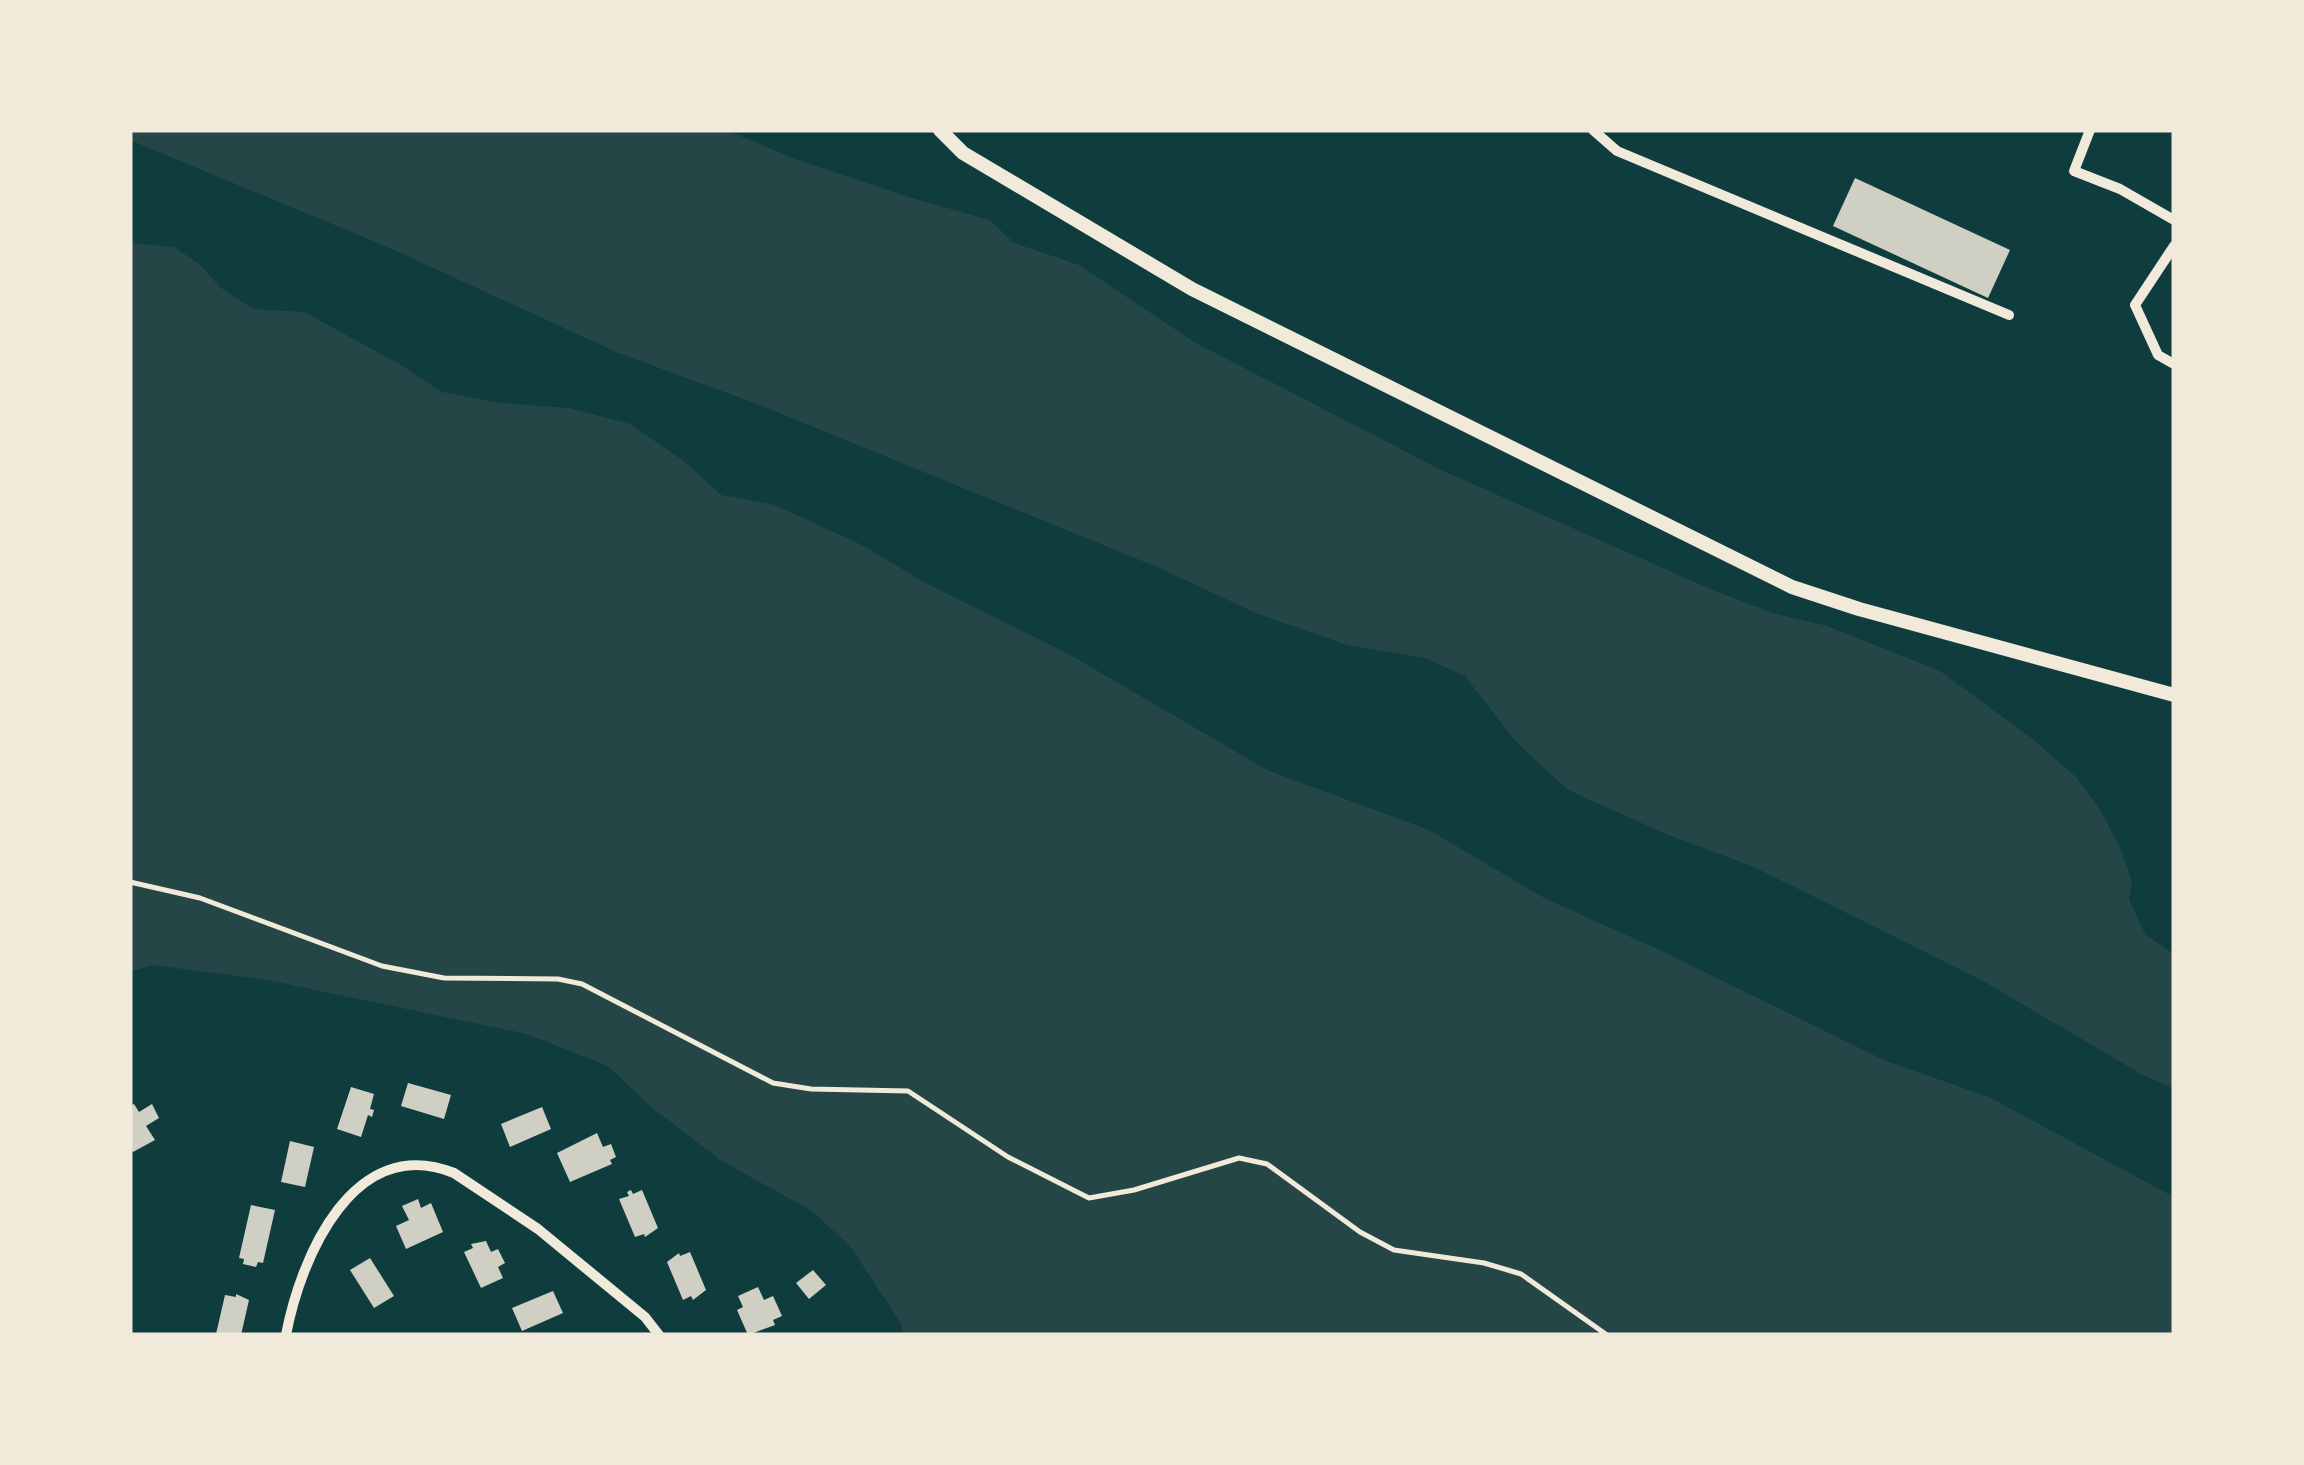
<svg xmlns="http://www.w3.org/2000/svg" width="2304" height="1465" viewBox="0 0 2304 1465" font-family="'Varela Round',sans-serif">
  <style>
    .green { fill: #244646 }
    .building { fill: #cfcfc3 }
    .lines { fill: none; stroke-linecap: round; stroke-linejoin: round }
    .service { stroke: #f1e9da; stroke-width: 5 }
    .minor { stroke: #f1e9da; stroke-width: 10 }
    .tertiary { stroke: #f1e9da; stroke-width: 14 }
  </style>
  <rect width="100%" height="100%" fill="#0f3d3e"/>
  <g class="green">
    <path d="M 130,130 L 726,130 L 795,159 L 908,197 L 990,220 L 1014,243 L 1079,265 L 1194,342 L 1443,471 L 1715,591 L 1773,613 L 1827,626 L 1940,671 L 2030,737 L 2075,776 L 2098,806 L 2120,848 L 2132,882 L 2129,899 L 2145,934 L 2174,954 L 2174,1089 L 2141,1074 L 1985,982 L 1891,935 L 1754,867 L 1666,834 L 1568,790 L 1516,742 L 1465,676 L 1425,658 L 1347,645 L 1256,613 L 1157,567 L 757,404 L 616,352 L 392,249 L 130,140 Z"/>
    <path d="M 130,243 L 174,247 L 199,264 L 221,288 L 253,309 L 304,312 L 401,365 L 442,392 L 502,403 L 569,408 L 630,424 L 685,462 L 721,495 L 775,505 L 864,546 L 925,583 L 1065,652 L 1269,771 L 1429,830 L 1546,899 L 1662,951 L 1886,1061 L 1989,1097 L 2174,1197 L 2174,1335 L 904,1335 L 900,1322 L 850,1246 L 812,1211 L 720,1160 L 650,1106 L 608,1066 L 527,1034 L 267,980 L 153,965 L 130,972 Z"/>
  </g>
  <g class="building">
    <path d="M 1855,178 L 2010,250 L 1988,298 L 1833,226 Z"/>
    <path d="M 408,1083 L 451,1095 L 444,1119 L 401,1106 Z"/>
    <path d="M 351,1087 L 374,1094 L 370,1109 L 374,1110 L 372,1117 L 368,1115 L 361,1137 L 337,1129 Z"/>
    <path d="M 134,1104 L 139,1112 L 152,1104 L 159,1118 L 146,1126 L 155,1140 L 133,1152 L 130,1147 L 130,1106 Z"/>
    <path d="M 542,1107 L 551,1129 L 510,1147 L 501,1124 Z"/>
    <path d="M 597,1133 L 603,1147 L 611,1144 L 616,1157 L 610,1160 L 612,1164 L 570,1182 L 557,1153 Z"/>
    <path d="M 290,1141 L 314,1147 L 305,1187 L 281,1182 Z"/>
    <path d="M 631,1190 L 633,1194 L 642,1190 L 658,1228 L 645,1237 L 644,1234 L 635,1237 L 619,1199 L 629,1196 L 627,1192 Z"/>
    <path d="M 418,1199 L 421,1208 L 431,1203 L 443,1232 L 406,1249 L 396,1226 L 409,1220 L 402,1206 Z"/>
    <path d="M 251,1205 L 275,1210 L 263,1263 L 258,1262 L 256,1267 L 243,1264 L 244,1259 L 239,1258 Z"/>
    <path d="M 486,1241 L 491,1252 L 498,1249 L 505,1263 L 498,1267 L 503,1278 L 481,1288 L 464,1252 L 473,1248 L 471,1244 Z"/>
    <path d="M 690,1252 L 706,1290 L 693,1300 L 691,1296 L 683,1300 L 667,1262 L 679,1253 L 680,1256 Z"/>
    <path d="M 370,1258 L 394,1296 L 374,1308 L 350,1270 Z"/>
    <path d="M 813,1270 L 826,1285 L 809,1299 L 796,1283 Z"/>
    <path d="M 758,1287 L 764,1300 L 773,1296 L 782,1316 L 773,1320 L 775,1325 L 748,1335 L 737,1310 L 743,1307 L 738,1296 Z"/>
    <path d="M 553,1291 L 563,1313 L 522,1331 L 512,1308 Z"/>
    <path d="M 236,1294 L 249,1300 L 241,1335 L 216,1334 L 225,1295 L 236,1297 Z"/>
  </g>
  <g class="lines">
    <path class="service" d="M 130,882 L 200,898 L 382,966 L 444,978 L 558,979 L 582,984 L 773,1083 L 811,1089 L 908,1091 L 1008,1157 L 1089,1198 L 1134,1190 L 1239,1158 L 1267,1164 L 1360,1232 L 1394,1250 L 1484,1263 L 1521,1274 L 1607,1335"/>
    <g class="minor">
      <path d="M 1593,130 L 1617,151 L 2009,315"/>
      <path d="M 2090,130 L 2074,171 L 2120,189 L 2174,220"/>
      <path d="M 2172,363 L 2158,355 L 2135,305 L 2174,246"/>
      <path d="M 286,1335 C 301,1256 354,1133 454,1173 L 538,1229 L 645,1317 L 659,1335"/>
    </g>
    <path class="tertiary" d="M 940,130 L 963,153 L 1192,289 L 1792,587 L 1859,609 L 2174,695"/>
  </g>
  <rect width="2304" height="1465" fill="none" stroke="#f1e9da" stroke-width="265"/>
</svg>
